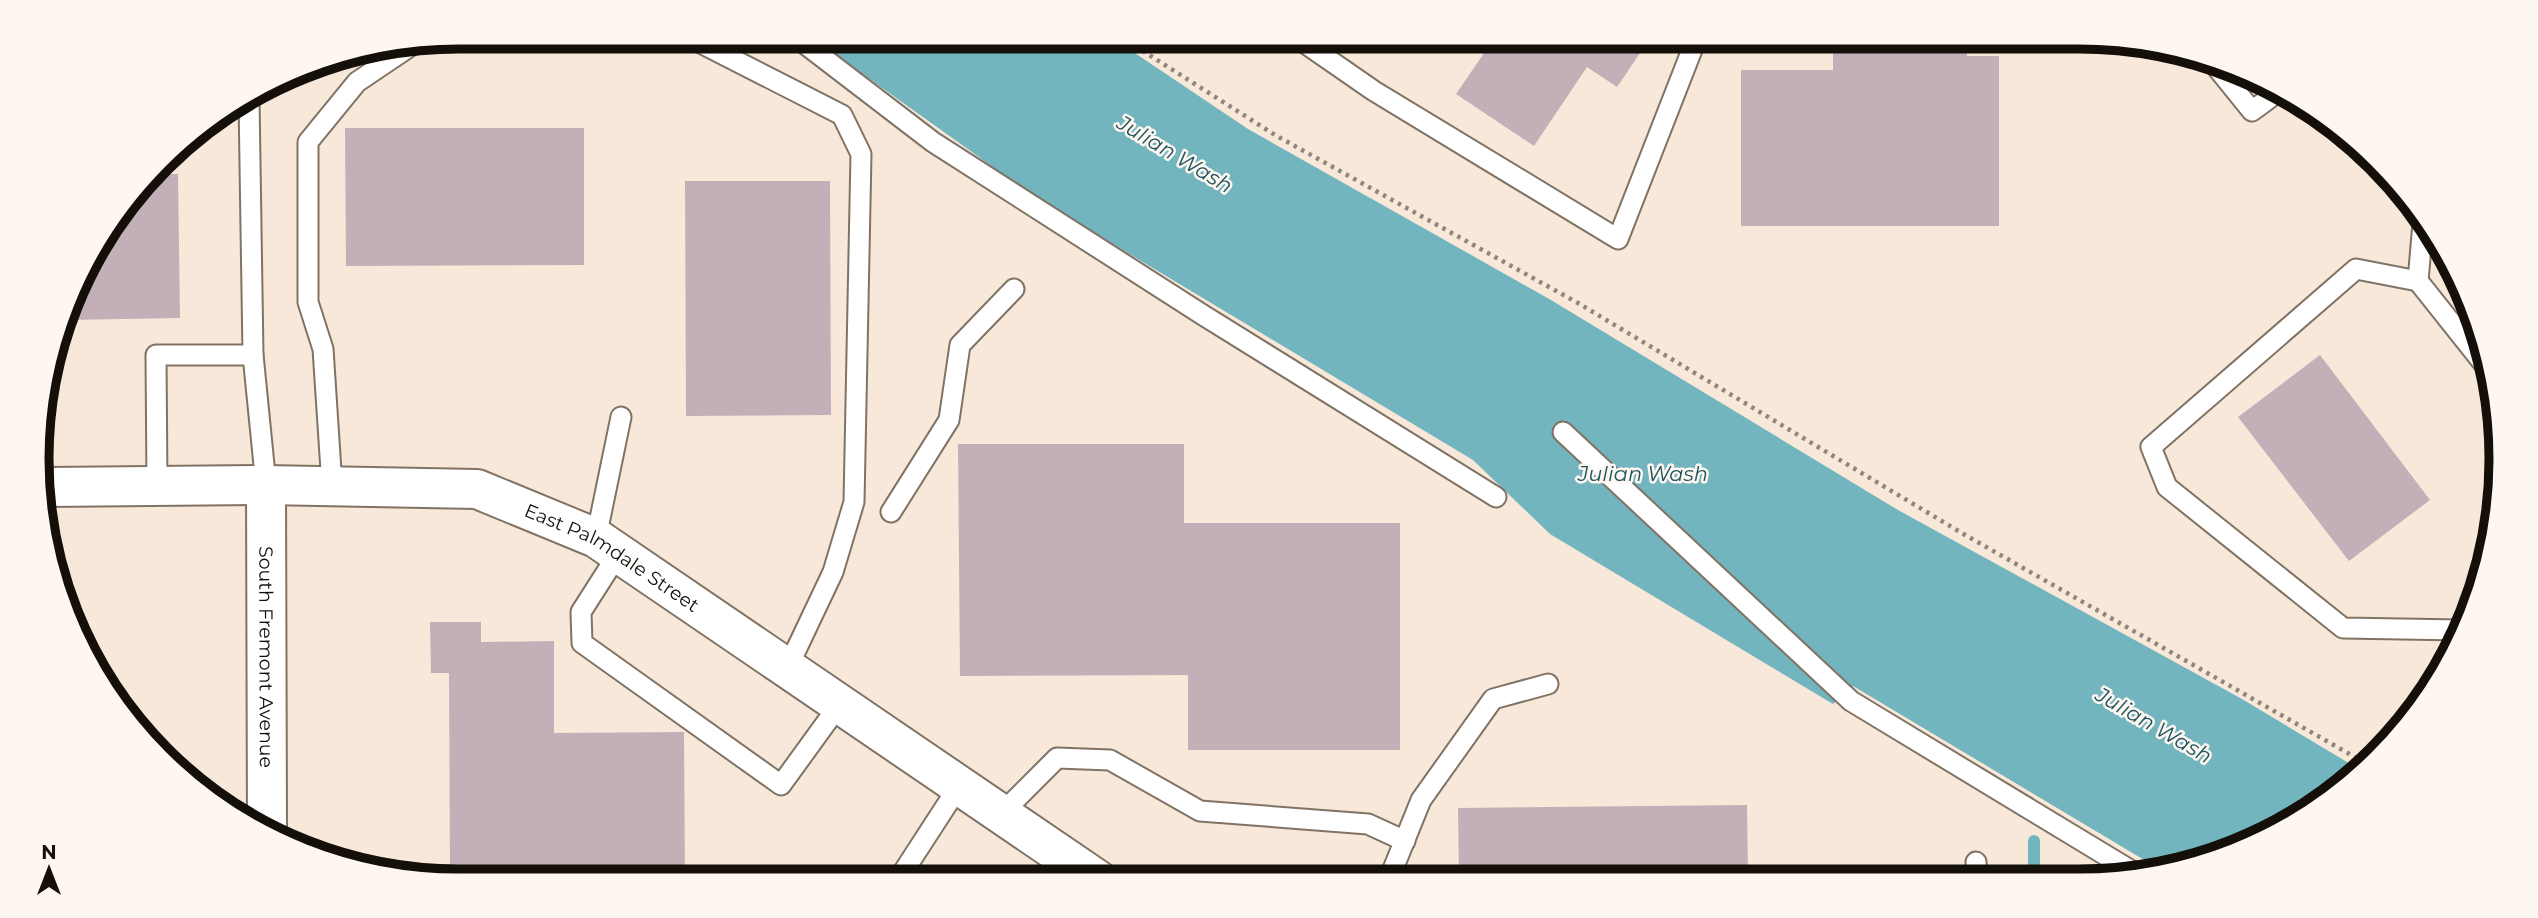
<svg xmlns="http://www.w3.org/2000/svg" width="2538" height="918" viewBox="0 0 2538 918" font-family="Montserrat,sans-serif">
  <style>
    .water { fill: #73b5bf }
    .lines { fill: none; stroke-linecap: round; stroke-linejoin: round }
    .stream { stroke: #73b5bf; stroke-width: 12 }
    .building { fill: #c3afb8 }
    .lane-casing { stroke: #807365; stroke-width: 23 }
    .street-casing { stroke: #807365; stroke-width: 42 }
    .path { stroke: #91867b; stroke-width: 4.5; stroke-dasharray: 3.5 5; stroke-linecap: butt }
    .lane { stroke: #fff; stroke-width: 19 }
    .street { stroke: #fff; stroke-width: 38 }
    .labels { text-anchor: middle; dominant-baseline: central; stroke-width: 5; stroke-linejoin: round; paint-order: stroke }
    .street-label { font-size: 19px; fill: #140f09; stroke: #fef7f1 }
    .water-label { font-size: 21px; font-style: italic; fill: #1d565e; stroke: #fef7f1 }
    .rim { fill: none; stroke: #140f09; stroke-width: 9 }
  </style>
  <rect width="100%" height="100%" fill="#f8e8d9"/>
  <path class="water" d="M 811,37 L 1111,37 L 1248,129 L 1551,300 L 1898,510 L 2242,699 L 2362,771 L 2358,776 L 2265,838 L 2161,870 L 1853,686 L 1833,704 L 1550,534 L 1473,460 L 1036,198 Z"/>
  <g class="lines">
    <path class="stream" d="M 2034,841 L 2034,878"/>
  </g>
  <g class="building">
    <path d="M 1495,37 L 1651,37 L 1617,87 L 1587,67 L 1534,146 L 1456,94 Z"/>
    <path d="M 1833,37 L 1967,37 L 1967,56 L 1999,56 L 1999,226 L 1741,226 L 1741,70 L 1833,70 Z"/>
    <path d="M 345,128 L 584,128 L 584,265 L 346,266 Z"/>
    <path d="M 155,174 L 178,174 L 180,318 L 66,320 L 80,272 Z"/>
    <path d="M 685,181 L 830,181 L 831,415 L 686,416 Z"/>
    <path d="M 2320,355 L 2430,500 L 2349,561 L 2238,417 Z"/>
    <path d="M 958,444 L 1184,444 L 1184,523 L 1400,523 L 1400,750 L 1188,750 L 1188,675 L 960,676 Z"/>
    <path d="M 430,622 L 481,622 L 481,642 L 554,641 L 554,733 L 684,732 L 685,881 L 450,880 L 449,673 L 431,673 Z"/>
    <path d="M 1747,805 L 1748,875 L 1963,873 L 1964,878 L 1459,879 L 1458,808 Z"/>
  </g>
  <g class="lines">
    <defs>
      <g id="lane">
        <path d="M 689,37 L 842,115 L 861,154 L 854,502 L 833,572 L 787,669"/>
        <path d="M 796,37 L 933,142 L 1203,315 L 1496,497"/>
        <path d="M 1296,37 L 1374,91 L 1618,239 L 1697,37"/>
        <path d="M 2214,64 L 2252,111 L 2275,94"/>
        <path d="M 2423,223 L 2418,281 L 2484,364"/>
        <path d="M 2418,281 L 2356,269 L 2151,447 L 2167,487 L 2343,628 L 2461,630"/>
        <path d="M 253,355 L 266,485"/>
        <path d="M 1563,432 L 1851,701 L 2140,876"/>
        <path d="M 157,486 L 156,355 L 253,355 L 249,99"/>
        <path d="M 332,486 L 323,349 L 308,302 L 308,142 L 357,82 L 409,47"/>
        <path d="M 891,512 L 949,420 L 960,345 L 1014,289"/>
        <path d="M 596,538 L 621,417"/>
        <path d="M 618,554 L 581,612 L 582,643 L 781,785 L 839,705"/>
        <path d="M 1001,814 L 1057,758 L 1110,760 L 1200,811 L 1368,824 L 1405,841"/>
        <path d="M 1976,862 L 1977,878"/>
        <path d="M 1389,879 L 1421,800 L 1493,699 L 1548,684"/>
        <path d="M 898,880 L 959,786"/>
      </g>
      <g id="street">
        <path id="s1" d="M 266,485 L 267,829"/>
        <path id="s2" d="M 46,487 L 266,485 L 477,489 L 596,538 L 1098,880"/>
      </g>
    </defs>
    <use href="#lane" class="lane-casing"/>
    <use href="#street" class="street-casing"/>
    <path class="path" d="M 1121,37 L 1275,135 L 1578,303 L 1960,532 L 2367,764"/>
    <use href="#lane" class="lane"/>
    <use href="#street" class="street"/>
  </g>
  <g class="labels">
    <g class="street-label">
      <text stroke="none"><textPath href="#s2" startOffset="583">East Palmdale Street</textPath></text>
      <text stroke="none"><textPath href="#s1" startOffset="172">South Fremont Avenue</textPath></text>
    </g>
    <g class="water-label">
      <text transform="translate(1175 154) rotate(31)">Julian Wash</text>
      <text x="1643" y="473">Julian Wash</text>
      <text transform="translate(2154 725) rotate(30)">Julian Wash</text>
    </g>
  </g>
  <path d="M0 0H2538V918H0ZM459 49H2079A410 410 0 0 1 2489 459V459A410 410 0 0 1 2079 869H459A410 410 0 0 1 49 459V459A410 410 0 0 1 459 49Z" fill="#fef7f1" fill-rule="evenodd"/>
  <path class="rim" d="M459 49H2079A410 410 0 0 1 2489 459V459A410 410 0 0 1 2079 869H459A410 410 0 0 1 49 459V459A410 410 0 0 1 459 49Z"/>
  <g transform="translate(49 869)" stroke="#fef7f1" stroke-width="5" paint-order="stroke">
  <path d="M0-5L12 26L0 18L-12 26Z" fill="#140f09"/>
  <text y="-10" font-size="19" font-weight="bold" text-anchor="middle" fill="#140f09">N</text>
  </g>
</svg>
